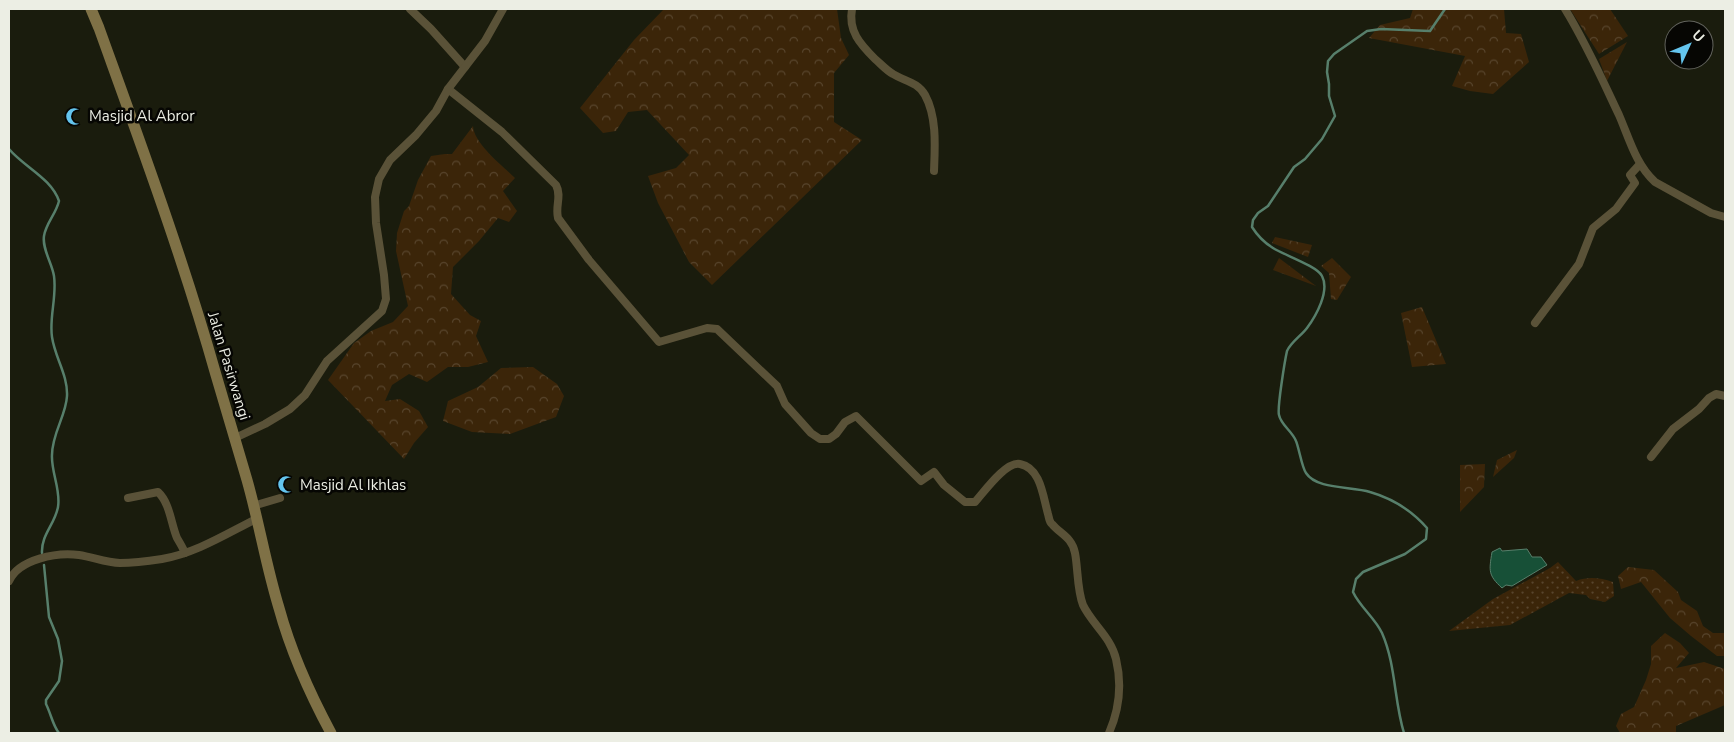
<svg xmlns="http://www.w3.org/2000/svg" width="1734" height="742" viewBox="0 0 1734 742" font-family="'Nunito Sans',sans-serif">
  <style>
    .grass { fill: url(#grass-dots) }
    .forest { fill: url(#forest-crowns) }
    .water { fill: #175037; stroke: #577f6b }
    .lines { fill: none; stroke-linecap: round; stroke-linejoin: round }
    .stream { stroke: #577f6b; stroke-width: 2.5 }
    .street { stroke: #5a5238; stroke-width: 8 }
    .secondary { stroke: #7f7146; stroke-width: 11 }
    .labels { text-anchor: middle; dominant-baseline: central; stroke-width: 5; stroke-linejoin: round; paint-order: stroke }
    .poi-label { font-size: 15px; fill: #eceee4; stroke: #060603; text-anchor: start }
    .street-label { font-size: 15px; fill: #eceee4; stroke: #060603 }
  </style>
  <defs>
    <pattern id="grass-dots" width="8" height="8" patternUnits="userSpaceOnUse" patternTransform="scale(1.25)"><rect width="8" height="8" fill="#3b2509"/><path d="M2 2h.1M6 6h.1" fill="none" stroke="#58452d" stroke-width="1.8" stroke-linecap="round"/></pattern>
    <pattern id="forest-crowns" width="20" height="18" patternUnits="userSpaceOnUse" patternTransform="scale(1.25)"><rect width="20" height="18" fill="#3b2509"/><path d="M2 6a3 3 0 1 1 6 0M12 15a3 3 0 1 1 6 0" fill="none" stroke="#58452d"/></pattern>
  </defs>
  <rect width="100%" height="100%" fill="#1a1c0d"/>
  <path class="grass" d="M 1558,562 L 1576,581 C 1589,576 1600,578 1613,582 L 1614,596 L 1605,602 L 1590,599 L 1586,595 L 1569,593 L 1510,625 L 1449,631 L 1493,599 L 1550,568 Z"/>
  <g class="forest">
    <path d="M 664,9 L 837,9 L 841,38 L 849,55 L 834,73 L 834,122 L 862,140 L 712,285 L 689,262 L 658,203 L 648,176 L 676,168 L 689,155 L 647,110 L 628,112 L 616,131 L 603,133 L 580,108 L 634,40 Z"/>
    <path d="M 1413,9 L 1504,9 L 1506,33 L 1521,34 L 1529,62 L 1493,94 L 1470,91 L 1452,86 L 1465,56 L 1369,38 L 1380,25 L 1410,18 Z"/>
    <path d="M 1570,9 L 1610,9 L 1628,36 L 1599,54 Z"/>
    <path d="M 1627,42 L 1607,81 L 1599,59 Z"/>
    <path d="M 473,126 C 474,144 503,166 515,178 L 503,191 L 517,211 L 509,222 L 498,218 L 479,241 L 453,267 L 451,294 L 470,315 L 481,321 L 476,336 L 488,362 L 468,367 L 448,367 L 427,382 L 409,374 L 392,385 L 385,401 L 400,399 L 419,411 L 428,427 L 414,443 L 404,459 L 328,380 L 354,343 L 371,331 L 393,322 L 408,306 L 396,251 L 397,233 L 404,211 L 409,206 L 418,180 L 431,156 L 445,154 L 452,154 Z"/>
    <path d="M 1275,237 L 1312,245 L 1308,257 L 1272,243 Z"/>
    <path d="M 1279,258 L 1316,286 L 1273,270 Z"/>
    <path d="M 1332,258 L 1351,277 L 1337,300 L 1331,299 L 1329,273 L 1321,266 Z"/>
    <path d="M 1422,307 L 1446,364 L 1412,367 L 1401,313 Z"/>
    <path d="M 533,367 L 557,384 L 564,396 L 556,417 L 510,434 L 472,432 L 443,421 L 448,401 L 478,387 L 501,368 Z"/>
    <path d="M 1517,450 L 1514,458 L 1493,477 L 1497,460 Z"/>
    <path d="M 1485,464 L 1484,487 L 1460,512 L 1460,465 Z"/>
    <path d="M 1628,567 L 1654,570 L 1678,592 L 1681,600 L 1697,611 L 1703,626 L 1713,633 L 1725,633 L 1725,656 L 1717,656 L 1691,636 L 1670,618 L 1641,582 L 1621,589 L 1618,576 Z"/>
    <path d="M 1665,633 L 1680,643 L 1689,653 L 1676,668 L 1704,662 L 1725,669 L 1725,705 L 1676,726 L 1676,733 L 1620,733 L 1616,726 L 1621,714 L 1634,707 L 1646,680 L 1651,664 L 1651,646 Z"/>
  </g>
  <path class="water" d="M 1500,548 L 1502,551 L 1527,549 L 1532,557 L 1541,557 L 1547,565 L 1512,586 L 1506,585 L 1502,588 C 1488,575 1489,571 1492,552 Z"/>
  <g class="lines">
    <g class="stream">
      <path d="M 9,149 C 24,167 51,178 59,201 C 56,214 46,223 44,236 C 42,249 52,263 54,276 C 57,297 49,317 52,337 C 55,358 68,375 67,396 C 66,416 52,433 52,455 C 51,472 61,490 58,507 C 55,524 41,535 42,553"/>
      <path d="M 44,565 L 49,617 L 58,639 L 62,661 L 59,681 L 46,700 L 46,704 C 51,714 53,726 59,733"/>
      <path d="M 1404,733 C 1394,701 1396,665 1382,633 C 1375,618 1360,607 1353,592 L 1356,579 L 1363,572 L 1405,554 L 1426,539 L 1427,528 C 1412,511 1391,498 1370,492 C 1352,486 1317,490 1306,473 C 1302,468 1299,448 1296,441 C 1292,431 1281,425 1279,415 C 1277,408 1285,360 1287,351 C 1291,342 1301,336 1307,328 C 1316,316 1330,291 1322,276 C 1317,266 1284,255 1273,248 C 1265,243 1257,235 1252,227 L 1253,220 L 1258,213 L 1268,206 L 1294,167 L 1305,159 L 1322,139 L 1335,116 L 1329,96 L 1329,84 L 1327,72 L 1328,61 L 1334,54 L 1367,31 L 1381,29 L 1430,31 L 1445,9"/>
    </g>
    <g class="street">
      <path d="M 410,9 L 431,29 L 465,67"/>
      <path d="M 852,9 C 848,31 860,44 875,59 C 881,64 886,70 893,74 C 904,81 918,82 925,95 C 937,117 935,146 934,171"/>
      <path d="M 1565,9 C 1586,43 1602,79 1619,115 C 1629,138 1636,165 1655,182 L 1711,213 L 1725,217"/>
      <path d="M 448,89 L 502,132 L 556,185 C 562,196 555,206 558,218 L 589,260 L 659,342 L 707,328 L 717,329 L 777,386 L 785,404 L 811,433 L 820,439 L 829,439 L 836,434 L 845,422 L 856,416 L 921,481 L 934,472 L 944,485 L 965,502 L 975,502 C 984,492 1006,461 1020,464 C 1041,468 1043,497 1048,514 C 1049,517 1049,522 1052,524 C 1060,534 1072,537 1075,553 C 1078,568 1077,590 1083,605 C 1092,624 1111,637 1116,659 C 1122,684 1119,710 1109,733"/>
      <path d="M 1535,323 L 1579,264 L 1593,228 L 1616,209 L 1635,183 L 1630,175 L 1640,164"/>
      <path d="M 235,438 L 265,424 L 290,409 L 305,395 L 327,361 L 382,311 L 386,299 L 384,275 L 376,223 L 375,197 L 379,179 L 390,160 L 416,135 L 436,111 L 448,89 L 485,41 L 503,9"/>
      <path d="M 1651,457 L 1673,429 L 1699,409 L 1709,398 L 1716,394 L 1725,396"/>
      <path d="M 128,498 L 158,492 C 170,503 171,524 177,538 C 180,543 183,548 185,553"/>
      <path d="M 253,506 L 280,498"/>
      <path d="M 9,581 C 19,559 57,552 79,555 C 93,557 106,563 120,563 C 134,563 149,561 162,559 C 196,553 226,534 256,519"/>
    </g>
    <path class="secondary" d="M 91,9 L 99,28 C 140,142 183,258 216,375 C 226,410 237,445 247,480 C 259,522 266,566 279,608 C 291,652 310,694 331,733"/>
  </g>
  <defs>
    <symbol id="mosque-bare" viewBox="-9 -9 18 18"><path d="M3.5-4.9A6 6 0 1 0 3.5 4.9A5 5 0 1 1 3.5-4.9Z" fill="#64c5ee" stroke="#060603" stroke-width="2.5" paint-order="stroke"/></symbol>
  </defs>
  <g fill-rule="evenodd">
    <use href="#mosque-bare" x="62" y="104" width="25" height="25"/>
    <use href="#mosque-bare" x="274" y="472" width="25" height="25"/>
  </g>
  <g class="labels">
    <g class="poi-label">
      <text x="89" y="116">Masjid Al Abror</text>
      <text x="300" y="485">Masjid Al Ikhlas</text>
    </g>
    <g class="street-label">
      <text transform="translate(229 366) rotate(73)">Jalan Pasirwangi</text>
    </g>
  </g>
  <rect width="1734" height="742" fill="none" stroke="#eceee4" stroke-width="20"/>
  <g transform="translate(1689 45) rotate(46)"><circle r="24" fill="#060603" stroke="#62635d"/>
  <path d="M0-4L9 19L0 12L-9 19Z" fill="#64c5ee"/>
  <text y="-8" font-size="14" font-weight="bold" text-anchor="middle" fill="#eceee4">U</text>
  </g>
</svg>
